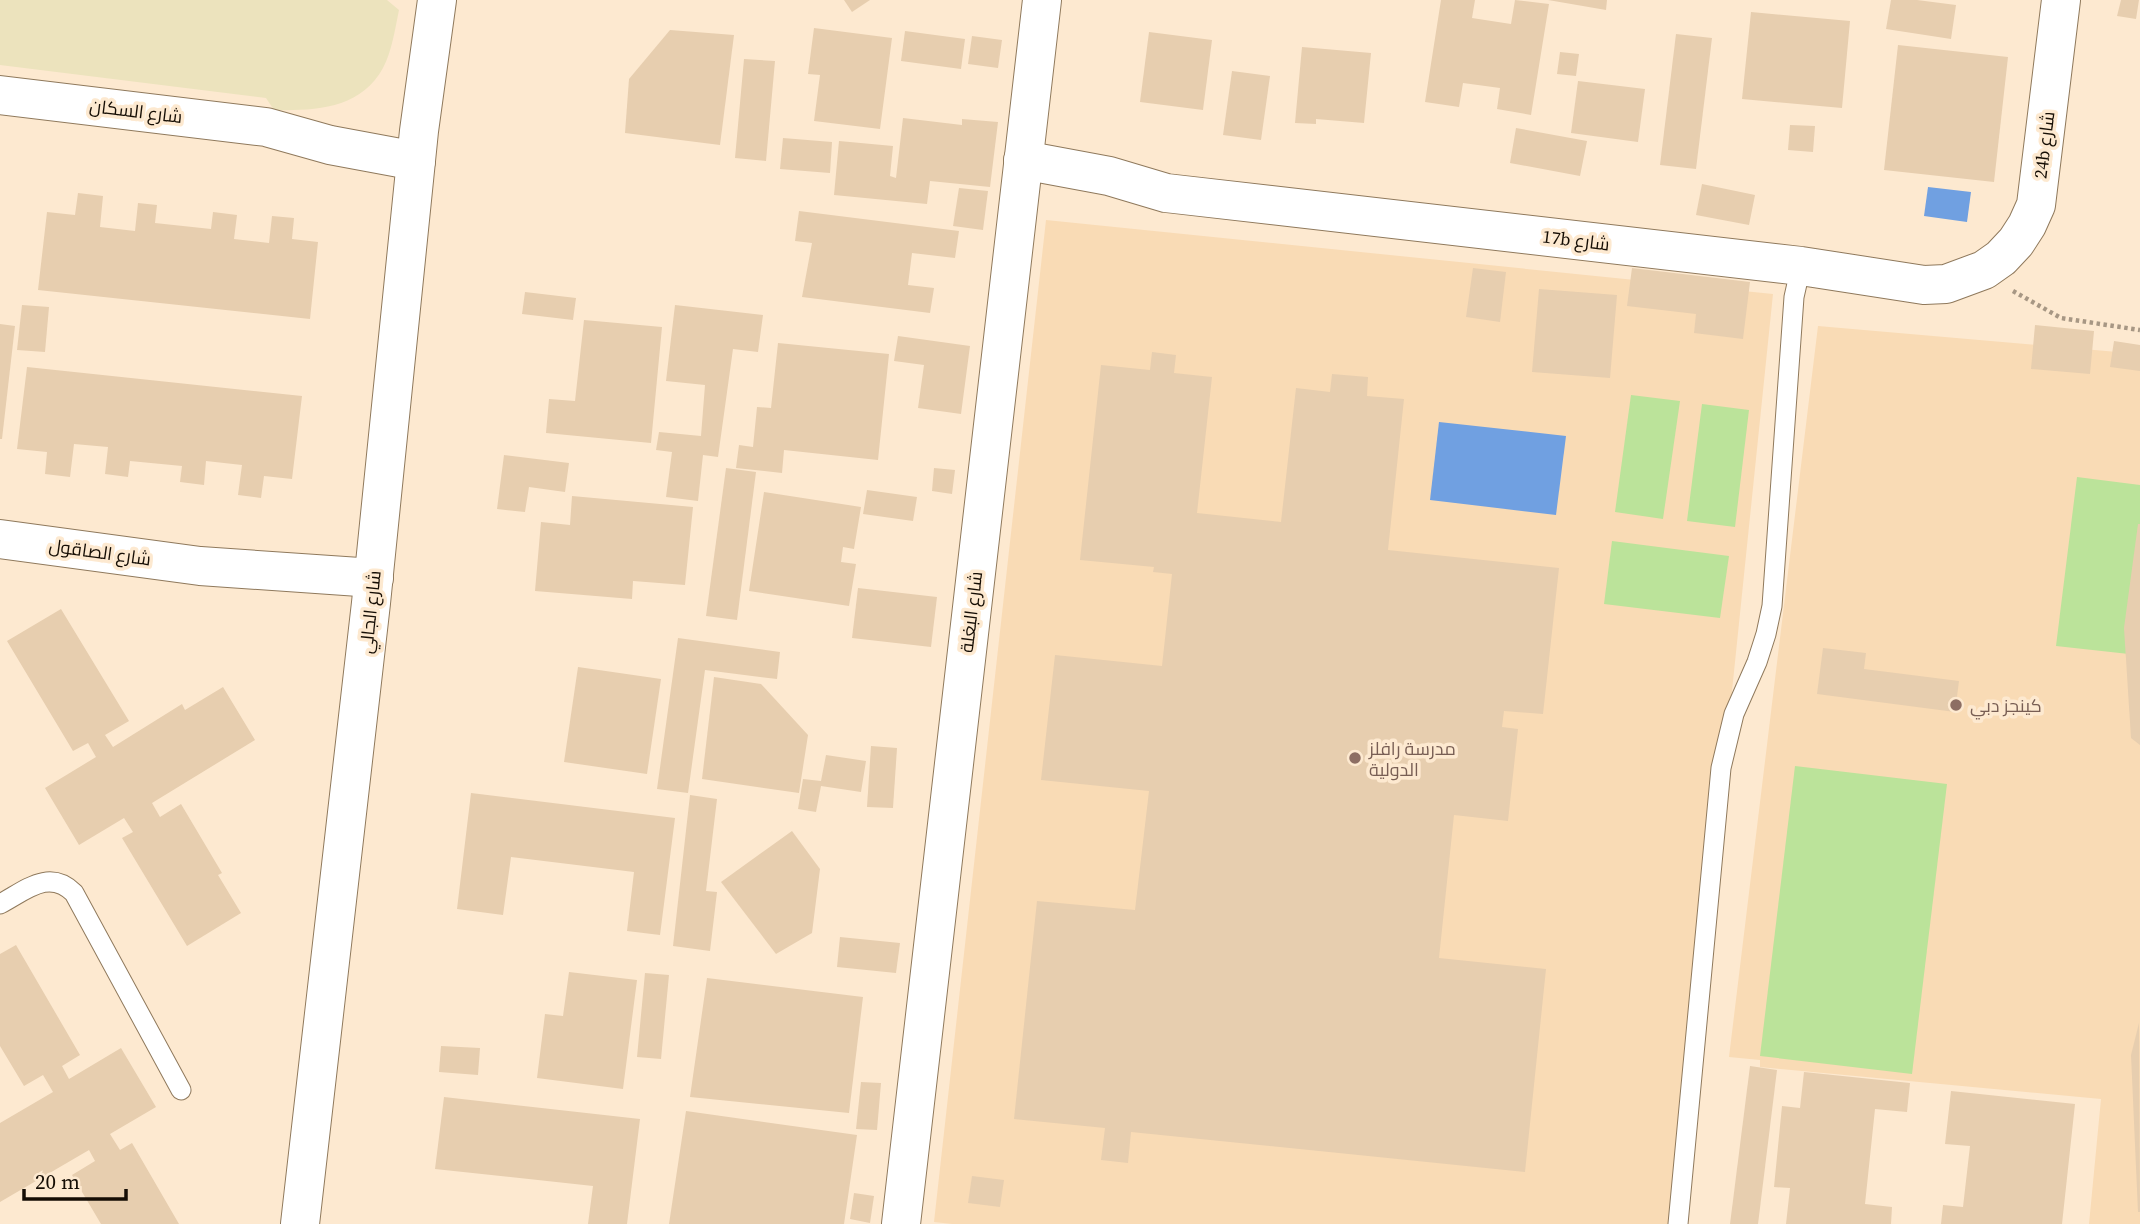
<svg xmlns="http://www.w3.org/2000/svg" width="2140" height="1224" viewBox="0 0 2140 1224" font-family="'Source Serif 4',Cairo,serif">
  <style>
    .built { fill: #f9dbb5 }
    .green { fill: #bbe39a }
    .sand { fill: #ece3bd }
    .water { fill: #70a0e1 }
    .building { fill: #e7ceaf }
    .lines { fill: none; stroke-linecap: round; stroke-linejoin: round }
    .lane-casing { stroke: #8f795c; stroke-width: 21 }
    .street-casing { stroke: #8f795c; stroke-width: 40 }
    .path { stroke: #a79784; stroke-width: 4.5; stroke-dasharray: 3.5 3.5; stroke-linecap: butt }
    .lane { stroke: #fff; stroke-width: 19 }
    .street { stroke: #fff; stroke-width: 38 }
    .education-dot { fill: #8d6e63; stroke: #fde9d0; stroke-width: 2.5 }
    .labels { text-anchor: middle; dominant-baseline: central; stroke-width: 7; stroke-linejoin: round; paint-order: stroke }
    .street-label { font-size: 18px; fill: #150d04; stroke: #fde9d0 }
    .education-label { font-size: 18px; fill: #785e54; stroke: #fde9d0; text-anchor: start }
  </style>
  <rect width="100%" height="100%" fill="#fde9d0"/>
  <g class="built">
    <path d="M 1046,220 L 1773,294 L 1677,1224 L 952,1224 L 934,1222 Z"/>
    <path d="M 1818,326 L 2140,354 L 2140,1224 L 2089,1224 L 2101,1099 L 1760,1067 L 1760,1060 L 1729,1057 Z"/>
  </g>
  <g class="green">
    <path d="M 1631,395 L 1680,401 L 1663,519 L 1615,512 Z"/>
    <path d="M 1702,404 L 1749,410 L 1735,527 L 1687,521 Z"/>
    <path d="M 2077,477 L 2140,485 L 2140,636 L 2138,655 L 2056,646 Z"/>
    <path d="M 1612,541 L 1729,556 L 1720,618 L 1604,604 Z"/>
    <path d="M 1795,766 L 1947,784 L 1912,1074 L 1760,1056 Z"/>
  </g>
  <path class="sand" d="M 0,0 L 387,0 L 399,10 C 395,29 392,51 383,68 C 361,109 314,111 274,110 L 266,98 L 0,65 Z"/>
  <g class="water">
    <path d="M 1928,187 L 1971,192 L 1967,222 L 1924,216 Z"/>
    <path d="M 1439,422 L 1566,436 L 1556,515 L 1430,500 Z"/>
  </g>
  <g class="building">
    <path d="M 844,0 L 870,0 L 852,12 Z"/>
    <path d="M 1441,0 L 1475,0 L 1472,18 L 1511,24 L 1515,0 L 1549,4 L 1531,115 L 1497,109 L 1500,88 L 1463,83 L 1459,107 L 1425,102 Z"/>
    <path d="M 1548,0 L 1607,0 L 1606,10 Z"/>
    <path d="M 1891,0 L 1917,0 L 1956,5 L 1951,39 L 1886,29 Z"/>
    <path d="M 2121,0 L 2139,0 L 2136,19 L 2117,16 Z"/>
    <path d="M 1751,12 L 1850,21 L 1842,108 L 1742,99 Z"/>
    <path d="M 814,28 L 892,38 L 880,129 L 814,121 L 820,75 L 808,74 Z"/>
    <path d="M 670,30 L 734,35 L 720,145 L 625,133 L 629,79 Z"/>
    <path d="M 905,31 L 965,39 L 961,69 L 901,61 Z"/>
    <path d="M 1149,32 L 1212,40 L 1203,110 L 1140,102 Z"/>
    <path d="M 1676,34 L 1712,38 L 1696,169 L 1660,165 Z"/>
    <path d="M 972,36 L 1002,40 L 998,68 L 968,64 Z"/>
    <path d="M 1898,45 L 2008,57 L 1994,182 L 1884,170 Z"/>
    <path d="M 1302,47 L 1371,53 L 1364,123 L 1316,119 L 1316,124 L 1295,123 Z"/>
    <path d="M 1560,52 L 1579,54 L 1576,76 L 1557,74 Z"/>
    <path d="M 744,59 L 775,61 L 766,161 L 735,158 Z"/>
    <path d="M 1232,71 L 1270,76 L 1261,140 L 1223,135 Z"/>
    <path d="M 1578,81 L 1645,89 L 1638,142 L 1571,133 Z"/>
    <path d="M 903,118 L 962,125 L 962,119 L 998,122 L 990,187 L 930,181 L 927,204 L 834,195 L 839,141 L 893,146 L 890,176 L 896,178 Z"/>
    <path d="M 1790,125 L 1815,126 L 1813,152 L 1788,150 Z"/>
    <path d="M 1516,128 L 1587,141 L 1580,176 L 1510,163 Z"/>
    <path d="M 783,138 L 832,142 L 830,173 L 780,169 Z"/>
    <path d="M 1702,184 L 1755,195 L 1749,225 L 1696,215 Z"/>
    <path d="M 959,188 L 988,191 L 983,230 L 953,226 Z"/>
    <path d="M 78,193 L 103,196 L 100,227 L 135,231 L 138,203 L 157,205 L 155,223 L 211,229 L 213,212 L 237,215 L 234,239 L 269,243 L 272,216 L 294,218 L 292,239 L 318,242 L 310,319 L 38,290 L 47,212 L 75,215 Z"/>
    <path d="M 799,211 L 959,231 L 955,258 L 912,253 L 908,285 L 934,288 L 930,313 L 802,297 L 812,243 L 795,241 Z"/>
    <path d="M 1473,268 L 1506,272 L 1500,322 L 1466,317 Z"/>
    <path d="M 1632,268 L 1750,282 L 1743,339 L 1694,333 L 1696,314 L 1627,306 Z"/>
    <path d="M 1539,289 L 1617,295 L 1610,378 L 1532,372 Z"/>
    <path d="M 525,292 L 576,298 L 573,320 L 522,314 Z"/>
    <path d="M 22,305 L 49,307 L 45,352 L 17,350 Z"/>
    <path d="M 675,305 L 763,315 L 758,352 L 733,349 L 718,457 L 703,455 L 698,501 L 666,497 L 672,452 L 656,450 L 659,432 L 701,436 L 705,385 L 666,381 Z"/>
    <path d="M 584,320 L 662,327 L 651,443 L 546,433 L 549,399 L 575,401 Z"/>
    <path d="M 0,324 L 15,326 L 2,439 L 0,439 Z"/>
    <path d="M 2035,325 L 2094,331 L 2090,374 L 2031,369 Z"/>
    <path d="M 898,336 L 970,346 L 961,414 L 918,408 L 924,365 L 894,361 Z"/>
    <path d="M 2114,341 L 2140,345 L 2140,371 L 2110,367 Z"/>
    <path d="M 778,343 L 889,354 L 878,460 L 784,450 L 782,473 L 736,468 L 739,445 L 753,447 L 757,407 L 771,408 Z"/>
    <path d="M 1152,352 L 1176,355 L 1174,373 L 1212,377 L 1197,513 L 1281,522 L 1296,388 L 1330,392 L 1332,374 L 1368,377 L 1367,396 L 1404,399 L 1388,550 L 1559,568 L 1543,714 L 1504,711 L 1502,727 L 1518,729 L 1508,821 L 1454,815 L 1439,958 L 1546,969 L 1525,1172 L 1131,1132 L 1128,1163 L 1101,1160 L 1105,1128 L 1014,1119 L 1037,901 L 1135,910 L 1149,791 L 1041,780 L 1055,655 L 1162,666 L 1172,574 L 1153,572 L 1154,567 L 1080,560 L 1101,365 L 1150,370 Z"/>
    <path d="M 27,367 L 302,396 L 292,479 L 264,476 L 261,498 L 238,495 L 242,465 L 206,461 L 204,485 L 180,482 L 182,466 L 130,461 L 128,477 L 105,474 L 108,447 L 74,444 L 70,477 L 45,474 L 47,452 L 17,449 Z"/>
    <path d="M 504,455 L 569,463 L 565,492 L 529,487 L 525,512 L 497,509 Z"/>
    <path d="M 726,468 L 756,472 L 737,620 L 706,616 Z"/>
    <path d="M 934,468 L 955,470 L 952,494 L 932,491 Z"/>
    <path d="M 867,490 L 917,497 L 913,521 L 863,514 Z"/>
    <path d="M 764,492 L 861,507 L 854,549 L 843,547 L 841,562 L 856,564 L 849,606 L 749,591 Z"/>
    <path d="M 572,496 L 693,507 L 685,585 L 633,581 L 632,599 L 535,591 L 541,522 L 570,525 Z"/>
    <path d="M 2138,524 L 2140,524 L 2140,745 L 2131,738 L 2124,628 Z"/>
    <path d="M 858,588 L 937,597 L 931,647 L 852,638 Z"/>
    <path d="M 61,609 L 129,721 L 105,735 L 113,747 L 182,704 L 185,710 L 223,687 L 255,740 L 152,803 L 160,817 L 181,804 L 222,873 L 218,875 L 241,913 L 187,946 L 122,838 L 133,832 L 124,818 L 79,845 L 45,788 L 96,757 L 88,743 L 73,751 L 7,641 Z"/>
    <path d="M 678,638 L 780,652 L 777,679 L 705,670 L 688,793 L 657,789 Z"/>
    <path d="M 1823,648 L 1866,653 L 1864,669 L 1959,681 L 1955,712 L 1817,694 Z"/>
    <path d="M 578,667 L 661,679 L 647,774 L 564,762 Z"/>
    <path d="M 714,677 L 761,684 L 808,735 L 799,793 L 702,779 Z"/>
    <path d="M 871,746 L 897,748 L 893,808 L 867,807 Z"/>
    <path d="M 826,755 L 866,761 L 861,792 L 821,786 L 816,812 L 798,809 L 803,779 L 821,781 Z"/>
    <path d="M 471,793 L 675,818 L 660,935 L 627,931 L 634,872 L 511,857 L 503,915 L 457,909 Z"/>
    <path d="M 690,795 L 717,799 L 706,891 L 717,892 L 710,951 L 673,946 Z"/>
    <path d="M 792,831 L 820,869 L 812,933 L 776,954 L 721,882 Z"/>
    <path d="M 840,937 L 900,943 L 896,973 L 837,967 Z"/>
    <path d="M 16,945 L 80,1055 L 62,1066 L 69,1079 L 121,1048 L 156,1107 L 110,1134 L 120,1150 L 132,1143 L 179,1224 L 101,1224 L 72,1175 L 95,1161 L 89,1150 L 0,1202 L 0,1123 L 53,1092 L 43,1075 L 24,1086 L 0,1046 L 0,954 Z"/>
    <path d="M 569,972 L 637,980 L 623,1089 L 537,1078 L 545,1014 L 563,1016 Z"/>
    <path d="M 645,973 L 669,975 L 661,1059 L 637,1057 Z"/>
    <path d="M 707,978 L 863,997 L 849,1113 L 690,1097 Z"/>
    <path d="M 2139,1023 L 2140,1212 L 2138,1212 L 2131,1055 Z"/>
    <path d="M 441,1046 L 480,1048 L 478,1075 L 439,1072 Z"/>
    <path d="M 1750,1066 L 1777,1070 L 1758,1224 L 1730,1224 Z"/>
    <path d="M 1804,1072 L 1910,1083 L 1907,1112 L 1875,1109 L 1865,1204 L 1892,1207 L 1891,1224 L 1786,1224 L 1790,1188 L 1774,1187 L 1782,1106 L 1800,1108 Z"/>
    <path d="M 861,1082 L 881,1083 L 877,1130 L 856,1129 Z"/>
    <path d="M 1951,1091 L 2075,1104 L 2062,1224 L 1941,1224 L 1943,1205 L 1963,1207 L 1970,1146 L 1945,1144 Z"/>
    <path d="M 444,1097 L 640,1119 L 627,1224 L 588,1224 L 593,1186 L 435,1169 Z"/>
    <path d="M 686,1111 L 857,1135 L 844,1224 L 669,1224 Z"/>
    <path d="M 972,1176 L 1004,1180 L 1000,1207 L 968,1203 Z"/>
    <path d="M 854,1193 L 874,1196 L 870,1223 L 850,1219 Z"/>
  </g>
  <g class="lines">
    <defs>
      <g id="lane">
        <path d="M 0,904 C 25,891 49,868 74,893 L 181,1090"/>
        <path d="M 1678,1224 L 1721,768 L 1734,714 L 1757,662 L 1766,634 L 1772,606 L 1794,297 L 1801,266"/>
      </g>
      <g id="street">
        <path d="M 0,95 L 266,127 L 330,145 L 416,161"/>
        <path d="M 1023,160 L 1109,176 L 1166,193 L 1801,266 L 1924,285 L 1946,284 L 1984,270 L 2001,258 L 2016,242 L 2027,225 L 2036,205 L 2061,0"/>
        <path d="M 0,539 L 200,566 L 374,578"/>
        <path d="M 300,1224 L 371,603 L 419,131 L 437,0"/>
        <path d="M 901,1224 L 1042,0"/>
      </g>
    </defs>
    <use href="#lane" class="lane-casing"/>
    <use href="#street" class="street-casing"/>
    <path class="path" d="M 2013,291 L 2061,318 L 2140,330"/>
    <use href="#lane" class="lane"/>
    <use href="#street" class="street"/>
  </g>
  <g class="education-dot">
    <circle cx="1956" cy="705" r="7"/>
    <circle cx="1355" cy="758" r="7"/>
  </g>
  <g class="labels">
    <g class="street-label">
      <text transform="translate(136 111) rotate(7)">شارع السكان</text>
      <text transform="translate(2044 145) rotate(-83)">24b شارع</text>
      <text transform="translate(1576 240) rotate(7)">17b شارع</text>
      <text transform="translate(100 552) rotate(8)">شارع الصاقول</text>
      <text transform="translate(370 612) rotate(-84)">شارع الجالي</text>
      <text transform="translate(971 612) rotate(-83)">شارع البغلة</text>
    </g>
    <g class="education-label">
      <text x="1970" y="705">كينجز دبي</text>
      <text x="1369" y="748">مدرسة رافلز<tspan x="1369" dy="21">الدولية</tspan></text>
    </g>
  </g>
  <path d="M24 1189v10h102v-10" fill="none" stroke="#150d04" stroke-width="3.5"/>
  <text x="35" y="1189" font-size="21" fill="#150d04" stroke="#fde9d0" stroke-width="5" paint-order="stroke">20 m</text>
</svg>
